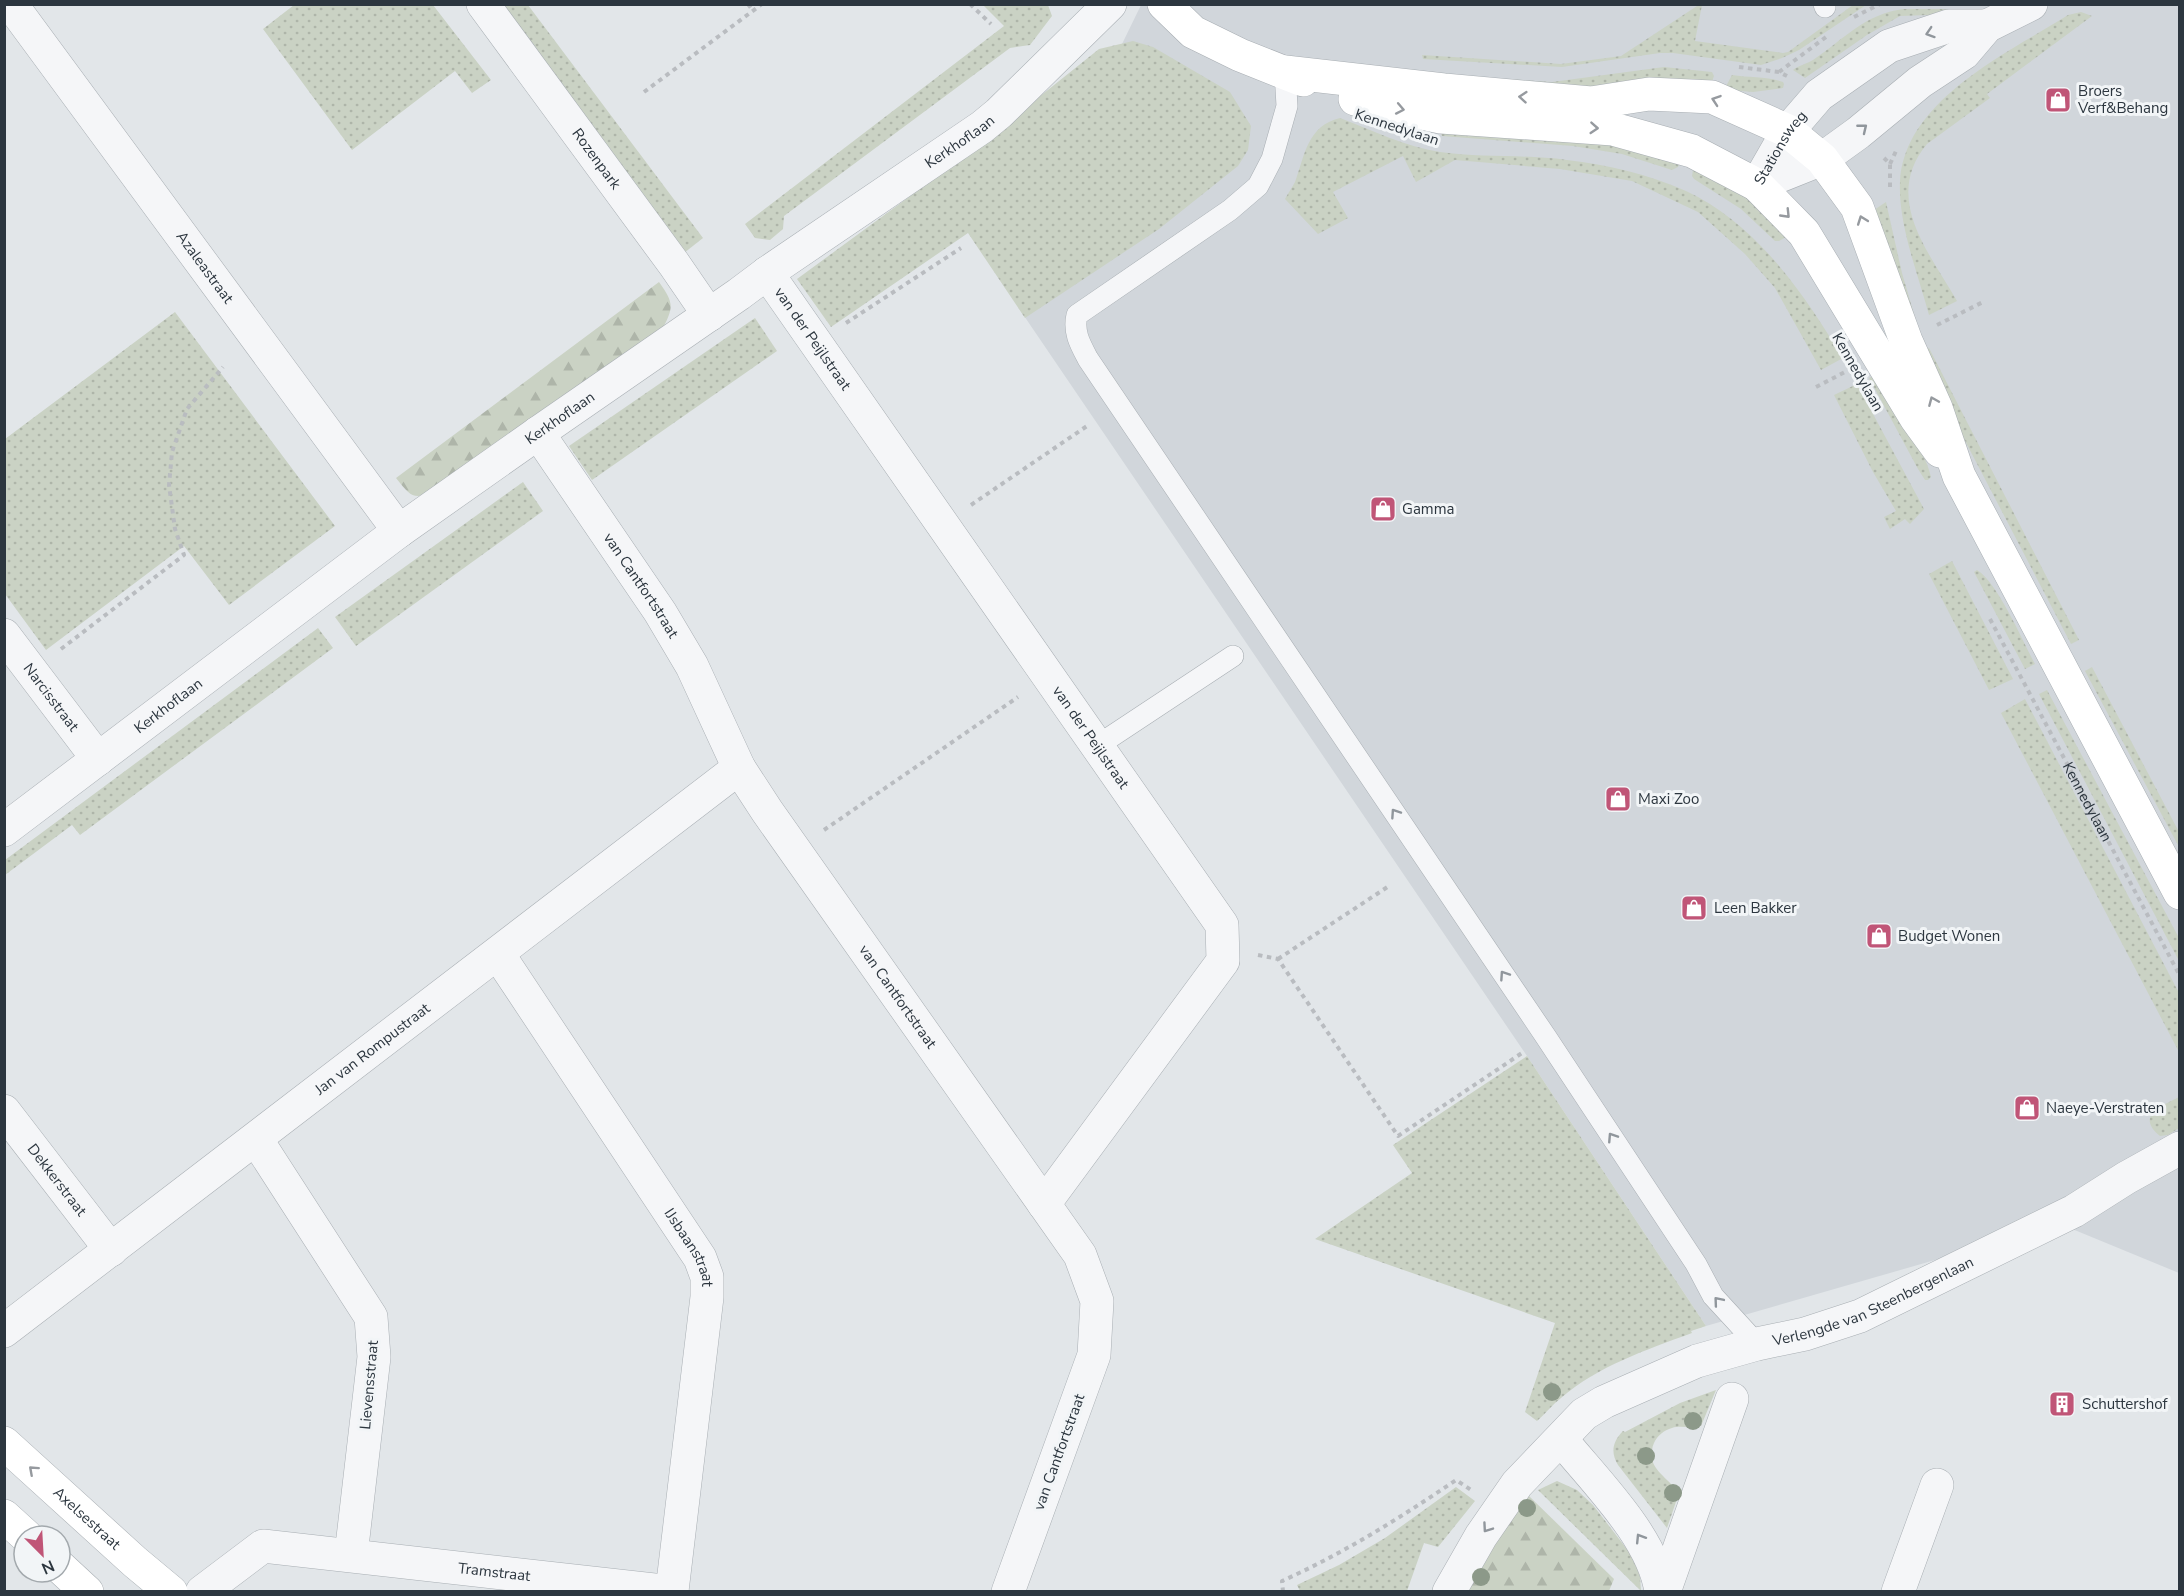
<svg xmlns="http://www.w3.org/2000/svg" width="2184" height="1596" viewBox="0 0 2184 1596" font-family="'Nunito Sans',sans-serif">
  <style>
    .built { fill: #d1d6db }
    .grass { fill: url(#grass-dots) }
    .forest { fill: url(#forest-firs) }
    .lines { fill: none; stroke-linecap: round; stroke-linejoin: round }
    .lane-casing { stroke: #a8aeb3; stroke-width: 22 }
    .street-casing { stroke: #a8aeb3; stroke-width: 34 }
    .secondary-casing { stroke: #a8aeb3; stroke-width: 34 }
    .path { stroke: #b9bcc0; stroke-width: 4; stroke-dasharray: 4.5 4.5; stroke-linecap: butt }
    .lane { stroke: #f5f6f8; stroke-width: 21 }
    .street { stroke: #f5f6f8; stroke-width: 33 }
    .secondary { stroke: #fff; stroke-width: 33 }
    .tree { fill: #8c9989 }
    .oneway { stroke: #90969c }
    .oneway2 { stroke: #969a9f }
    .labels { text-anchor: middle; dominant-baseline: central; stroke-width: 6; stroke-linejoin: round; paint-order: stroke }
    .poi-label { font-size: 15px; fill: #2c363f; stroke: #f2f5f7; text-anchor: start }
    .street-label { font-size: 15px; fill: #2c363f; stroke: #f2f5f7 }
  </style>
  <defs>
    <pattern id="grass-dots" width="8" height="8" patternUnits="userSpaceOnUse" patternTransform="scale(1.5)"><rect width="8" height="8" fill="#cad2c4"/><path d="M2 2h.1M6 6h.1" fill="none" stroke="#aeb5a9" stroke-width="1.8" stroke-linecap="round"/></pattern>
    <pattern id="forest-firs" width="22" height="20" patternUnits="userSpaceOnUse" patternTransform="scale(1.5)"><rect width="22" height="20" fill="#cad2c4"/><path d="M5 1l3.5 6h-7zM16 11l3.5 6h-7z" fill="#aeb5a9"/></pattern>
  </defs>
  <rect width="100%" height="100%" fill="#e2e6e9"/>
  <path class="built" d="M 1141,5 L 2179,5 L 2179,1273 L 2060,1224 L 1706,1326 L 1527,1056 L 1018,307 L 1032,229 Z"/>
  <g class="grass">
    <path d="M 1700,4 L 1702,5 L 1695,41 L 1783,53 L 1788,52 L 1853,5 L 1866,5 L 1799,50 L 1782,58 L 1761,65 L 1673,53 L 1660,53 L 1562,67 L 1423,59 L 1422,55 L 1561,64 L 1621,56 Z"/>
    <path d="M 294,5 L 433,5 L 491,80 L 472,93 L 455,71 L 352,150 L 263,29 Z"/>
    <path d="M 498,5 L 528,5 L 703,238 L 684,253 Z"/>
    <path d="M 983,5 L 1048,5 L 1052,16 L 1030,45 L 1010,48 L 784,216 L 783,229 L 770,240 L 755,238 L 745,224 L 1004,26 Z"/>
    <path d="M 1903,9 L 1965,9 L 1967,11 L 1959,14 L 1900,16 L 1867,35 L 1805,78 L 1793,70 C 1799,65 1807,64 1813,60 C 1844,39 1865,14 1903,9 Z"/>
    <path d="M 2081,12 L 2092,16 L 1987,94 L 1990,98 L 1927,144 C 1882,198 1929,252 1957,301 L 1929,315 C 1918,274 1898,224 1900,182 C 1904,100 2008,53 2068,15 Z"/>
    <path d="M 1133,41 L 1153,47 L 1230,92 L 1251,126 L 1248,150 L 1238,166 L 1159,229 L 1025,318 L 968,233 L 831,327 L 797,279 L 973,150 L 1099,49 Z"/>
    <path d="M 1664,67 L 1712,72 L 1714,76 L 1711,84 L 1566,91 L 1446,75 L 1552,82 Z"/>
    <path d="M 1732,75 C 1749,78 1767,76 1783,82 L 1784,84 L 1783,88 L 1753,92 L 1728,90 L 1725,88 Z"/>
    <path d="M 1340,118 C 1372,130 1406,147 1440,152 C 1482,158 1525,154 1567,160 C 1608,165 1648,174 1686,191 C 1757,224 1804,294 1843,358 L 1821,370 L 1775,288 L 1745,254 L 1698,212 L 1632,181 L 1560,169 L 1455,160 L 1416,182 L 1403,156 L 1333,192 L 1348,218 L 1318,234 L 1285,199 C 1288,193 1292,188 1295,182 C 1305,155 1307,126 1340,118 Z"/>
    <path d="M 1440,131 L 1573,138 L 1682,158 L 1678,167 L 1672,170 L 1622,154 L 1573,146 L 1442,136 Z"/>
    <path d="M 1693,170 L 1739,189 L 1788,236 L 1779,241 L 1775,241 L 1741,209 L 1694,179 L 1692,176 Z"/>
    <path d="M 1886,202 L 1902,273 L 1916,321 L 1874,210 Z"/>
    <path d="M 175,312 L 335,526 L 229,605 L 184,546 L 46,650 L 5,594 L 5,439 Z"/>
    <path d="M 755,318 L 777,351 L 592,480 L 569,446 Z"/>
    <path d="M 1929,348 L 2079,640 L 2071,644 L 1950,412 L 1924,350 Z"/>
    <path d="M 1873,376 C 1891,404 1924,445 1931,477 L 1928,480 L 1925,480 L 1918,469 L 1869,378 Z"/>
    <path d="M 1857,384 L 1924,509 L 1910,524 L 1905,519 L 1890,529 L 1884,517 L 1896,511 L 1873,472 L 1834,395 Z"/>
    <path d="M 523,482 L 543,511 L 356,646 L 335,617 Z"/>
    <path d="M 1952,561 L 2013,679 L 1989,690 L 1929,574 Z"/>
    <path d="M 1977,570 C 1998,583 2022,640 2035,664 L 2025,669 L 1974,572 Z"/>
    <path d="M 318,628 L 333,648 L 80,835 L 72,825 L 5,875 L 5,860 Z"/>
    <path d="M 2092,667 L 2179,832 L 2179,847 L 2085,671 Z"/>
    <path d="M 2047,690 L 2179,938 L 2179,961 L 2039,694 Z"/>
    <path d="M 2025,699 L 2179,993 L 2179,1052 L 2001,713 Z"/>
    <path d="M 1527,1056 L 1706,1326 L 1691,1331 L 1692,1333 C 1646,1350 1598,1366 1561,1398 C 1552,1405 1545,1414 1537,1421 L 1525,1412 L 1555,1323 L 1315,1239 L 1412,1173 L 1393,1145 Z"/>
    <path d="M 2179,1097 L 2179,1128 L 2168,1135 L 2160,1136 C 2135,1115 2162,1106 2179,1097 Z"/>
    <path d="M 1716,1390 L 1701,1426 C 1691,1429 1681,1425 1672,1428 C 1664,1430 1657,1436 1654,1443 C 1644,1467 1666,1475 1677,1491 L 1678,1496 L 1667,1528 L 1618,1465 C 1610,1452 1613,1441 1623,1431 L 1625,1432 L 1680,1403 Z"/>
    <path d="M 1557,1481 L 1577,1490 L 1593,1505 L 1633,1557 L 1640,1577 L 1641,1591 L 1538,1490 Z"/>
    <path d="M 1456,1487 L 1475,1501 L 1438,1547 L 1424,1543 L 1407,1591 L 1300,1591 L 1297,1585 L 1339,1565 L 1385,1538 Z"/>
  </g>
  <g class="forest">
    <path d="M 659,282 C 674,303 674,307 662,330 L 437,492 C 412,499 412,498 396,478 Z"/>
    <path d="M 1529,1496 L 1614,1579 L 1609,1591 L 1464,1592 L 1494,1540 Z"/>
  </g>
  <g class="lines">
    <defs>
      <g id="lane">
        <path d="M 1824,4 L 1825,7"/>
        <path d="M 1285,72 L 1287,106 L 1272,159 L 1258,186 L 1230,210 L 1077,315 C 1073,332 1080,344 1088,359 L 1546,1037 L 1696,1264 L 1713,1296 L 1757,1344"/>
        <path d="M 1097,746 L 1233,656"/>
      </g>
      <g id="street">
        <path id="s2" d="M 11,4 L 399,531"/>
        <path id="s3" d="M 483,4 L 674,264 L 709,315"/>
        <path d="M 1757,185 L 1822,159 L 1858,133 L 1920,82 L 1964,53 L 1987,26 L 2031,4"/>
        <path id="s4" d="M 1757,185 L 1788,131 L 1819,95 L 1889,46 L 1949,26 L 1987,26"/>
        <path id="s5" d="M 767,273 L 1222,925 L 1223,961 L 1044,1204"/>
        <path id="s6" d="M 538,433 L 660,612 L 692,666 L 739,768 L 767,811 L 1080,1255 L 1097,1301 L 1094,1355 L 1008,1592"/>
        <path id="s7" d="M 4,635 L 98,759"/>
        <path id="s8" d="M 4,830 L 399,531 L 538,433 L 739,294 L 767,273 L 982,127 L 999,113 L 1110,4"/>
        <path id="s9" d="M 498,954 L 700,1258 L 707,1277 L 707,1297 L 672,1591"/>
        <path id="s10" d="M 4,1111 L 111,1250"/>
        <path d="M 256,1139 L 371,1317 L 374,1357 L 351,1555"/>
        <path id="s11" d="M 4,1331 L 739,768"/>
        <path d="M 1561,1439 C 1594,1480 1654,1538 1661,1592"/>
        <path id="s12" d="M 202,1592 L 263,1546 L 672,1592"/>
        <path id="s13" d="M 1449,1592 L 1481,1536 L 1517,1484 L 1584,1414 L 1604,1402 L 1697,1361 L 1757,1344 L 1805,1334 L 1860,1316 L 2074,1211 L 2126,1178 L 2180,1148"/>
        <path d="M 1664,1592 L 1732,1399"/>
        <path d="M 1898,1592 L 1937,1485"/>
      </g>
      <g id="secondary">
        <path d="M 1164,4 L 1193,32 L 1240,55 L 1303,80"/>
        <path d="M 1285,72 L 1444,90 L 1591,103 L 1649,94 L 1712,97 L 1788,131 L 1822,159 L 1857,207 L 1906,341 L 1936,408 L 1959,476 L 2180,893"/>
        <path d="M 1355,99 L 1441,117 L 1613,129 L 1692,151 L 1757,185 L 1804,233 L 1916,418 L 1940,451"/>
        <path id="s14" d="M 4,1443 L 135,1562 L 171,1592"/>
        <path d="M 4,1516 L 26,1536"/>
        <path d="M 60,1567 L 87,1592"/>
      </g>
    </defs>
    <use href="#lane" class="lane-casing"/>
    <use href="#street" class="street-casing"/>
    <use href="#secondary" class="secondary-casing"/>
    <g class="path">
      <path d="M 748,4 L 753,11"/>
      <path d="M 970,4 L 991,24"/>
      <path d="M 1854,17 L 1880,4"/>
      <path d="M 1739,67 L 1779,72 L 1787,76"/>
      <path d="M 1779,72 L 1826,37"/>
      <path d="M 644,92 L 762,4"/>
      <path d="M 1884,158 L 1890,164 L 1890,190"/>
      <path d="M 1890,164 L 1896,151"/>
      <path d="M 846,323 L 961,248"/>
      <path d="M 1937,325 L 1985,301"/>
      <path d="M 1816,387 L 1845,372"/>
      <path d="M 971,505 L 1087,426"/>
      <path id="s1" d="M 1990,619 L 2180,976"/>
      <path d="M 61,649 L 184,555 L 175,529 L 169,485 L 172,452 L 187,409 L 223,367"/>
      <path d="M 824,830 L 1018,697"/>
      <path d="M 1258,955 L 1278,959 L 1398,1136 L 1522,1053"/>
      <path d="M 1278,959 L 1389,886"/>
      <path d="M 1283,1592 L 1282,1581 C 1344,1553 1400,1518 1456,1480 L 1471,1490"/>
    </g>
    <use href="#lane" class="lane"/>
    <use href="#street" class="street"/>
    <use href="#secondary" class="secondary"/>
  </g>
  <g class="tree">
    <circle cx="1552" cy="1392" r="9"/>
    <circle cx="1693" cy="1421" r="9"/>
    <circle cx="1646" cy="1456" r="9"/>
    <circle cx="1673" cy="1493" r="9"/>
    <circle cx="1527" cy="1508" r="9"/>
    <circle cx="1481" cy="1577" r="9"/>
  </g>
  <defs><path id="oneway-chevron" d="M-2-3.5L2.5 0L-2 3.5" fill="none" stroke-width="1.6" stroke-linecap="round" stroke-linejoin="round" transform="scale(1.5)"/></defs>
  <g class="oneway">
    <use href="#oneway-chevron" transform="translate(1930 33) rotate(162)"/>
    <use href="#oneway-chevron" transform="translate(1863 128) rotate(-39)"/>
    <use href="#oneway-chevron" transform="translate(1395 813) rotate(-124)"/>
    <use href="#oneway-chevron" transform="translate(1504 975) rotate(-124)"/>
    <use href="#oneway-chevron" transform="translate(1612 1137) rotate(-123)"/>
    <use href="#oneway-chevron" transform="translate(1718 1301) rotate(-130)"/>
    <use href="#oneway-chevron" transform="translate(1487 1528) rotate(125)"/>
    <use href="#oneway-chevron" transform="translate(1640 1538) rotate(-122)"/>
  </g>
  <g class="oneway2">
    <use href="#oneway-chevron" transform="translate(1523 97) rotate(-175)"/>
    <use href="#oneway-chevron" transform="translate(1716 100) rotate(-161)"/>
    <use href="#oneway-chevron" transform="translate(1400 109) rotate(11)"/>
    <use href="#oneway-chevron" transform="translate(1594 128) rotate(4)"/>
    <use href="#oneway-chevron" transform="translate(1786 214) rotate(46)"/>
    <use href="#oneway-chevron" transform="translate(1862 220) rotate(-110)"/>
    <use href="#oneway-chevron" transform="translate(1933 401) rotate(-113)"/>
    <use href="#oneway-chevron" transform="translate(33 1470) rotate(-138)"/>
  </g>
  <defs>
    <symbol id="shop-square" viewBox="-11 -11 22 22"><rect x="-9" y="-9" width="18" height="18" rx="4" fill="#c05577" stroke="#f2f5f7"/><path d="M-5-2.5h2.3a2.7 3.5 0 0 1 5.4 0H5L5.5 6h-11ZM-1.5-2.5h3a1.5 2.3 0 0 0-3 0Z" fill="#fff"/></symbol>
    <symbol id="building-square" viewBox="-11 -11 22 22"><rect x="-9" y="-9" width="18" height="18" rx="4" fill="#c05577" stroke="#f2f5f7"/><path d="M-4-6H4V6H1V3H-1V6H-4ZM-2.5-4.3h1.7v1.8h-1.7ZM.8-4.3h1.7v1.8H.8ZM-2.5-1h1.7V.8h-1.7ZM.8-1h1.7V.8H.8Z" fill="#fff"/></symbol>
  </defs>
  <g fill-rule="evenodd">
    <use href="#shop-square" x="2043" y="85" width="30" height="30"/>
    <use href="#shop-square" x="1368" y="494" width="30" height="30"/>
    <use href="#shop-square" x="1603" y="784" width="30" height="30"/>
    <use href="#shop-square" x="1679" y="893" width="30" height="30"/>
    <use href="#shop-square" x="1864" y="921" width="30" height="30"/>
    <use href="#shop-square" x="2012" y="1093" width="30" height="30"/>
    <use href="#building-square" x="2047" y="1389" width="30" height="30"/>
  </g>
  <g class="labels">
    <g class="poi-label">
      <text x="2078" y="91">Broers<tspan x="2078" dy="17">Verf&amp;Behang</tspan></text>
      <text x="1402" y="509">Gamma</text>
      <text x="1638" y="799">Maxi Zoo</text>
      <text x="1714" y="908">Leen Bakker</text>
      <text x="1898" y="936">Budget Wonen</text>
      <text x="2046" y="1108">Naeye-Verstraten</text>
      <text x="2082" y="1404">Schuttershof</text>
    </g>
    <g class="street-label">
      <text transform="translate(1397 127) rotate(18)">Kennedylaan</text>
      <text stroke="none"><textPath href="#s8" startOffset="1178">Kerkhoflaan</textPath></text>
      <text stroke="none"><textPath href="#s4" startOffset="44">Stationsweg</textPath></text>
      <text stroke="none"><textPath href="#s3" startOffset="192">Rozenpark</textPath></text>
      <text stroke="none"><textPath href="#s2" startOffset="327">Azaleastraat</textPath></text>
      <text stroke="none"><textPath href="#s5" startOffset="80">van der Peijlstraat</textPath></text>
      <text transform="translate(1858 372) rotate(60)">Kennedylaan</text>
      <text stroke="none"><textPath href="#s8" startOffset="692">Kerkhoflaan</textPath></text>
      <text stroke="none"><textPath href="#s6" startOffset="184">van Cantfortstraat</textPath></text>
      <text stroke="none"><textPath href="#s7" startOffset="78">Narcisstraat</textPath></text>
      <text stroke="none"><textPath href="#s8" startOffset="206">Kerkhoflaan</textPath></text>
      <text stroke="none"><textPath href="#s5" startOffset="566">van der Peijlstraat</textPath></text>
      <text stroke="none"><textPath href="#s1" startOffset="207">Kennedylaan</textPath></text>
      <text stroke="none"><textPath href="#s6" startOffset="670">van Cantfortstraat</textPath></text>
      <text stroke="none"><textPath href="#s11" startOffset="464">Jan van Rompustraat</textPath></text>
      <text stroke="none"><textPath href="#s10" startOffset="87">Dekkerstraat</textPath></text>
      <text stroke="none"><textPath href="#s9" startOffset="351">IJsbaanstraat</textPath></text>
      <text stroke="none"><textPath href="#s13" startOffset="536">Verlengde van Steenbergenlaan</textPath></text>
      <text transform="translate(369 1385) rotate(-85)">Lievensstraat</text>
      <text transform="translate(1059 1452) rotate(-70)">van Cantfortstraat</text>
      <text stroke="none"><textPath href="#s14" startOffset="112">Axelsestraat</textPath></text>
      <text stroke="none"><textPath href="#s12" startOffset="309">Tramstraat</textPath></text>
    </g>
  </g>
  <rect width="2184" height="1596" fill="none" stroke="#2c363f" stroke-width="12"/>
  <g transform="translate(42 1554) rotate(156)"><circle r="28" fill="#f2f5f7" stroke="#a3a9ad" stroke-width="1.5"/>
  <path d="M0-4.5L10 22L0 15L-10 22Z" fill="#c05577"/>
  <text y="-9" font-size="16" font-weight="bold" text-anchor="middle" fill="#2c363f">N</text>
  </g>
</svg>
